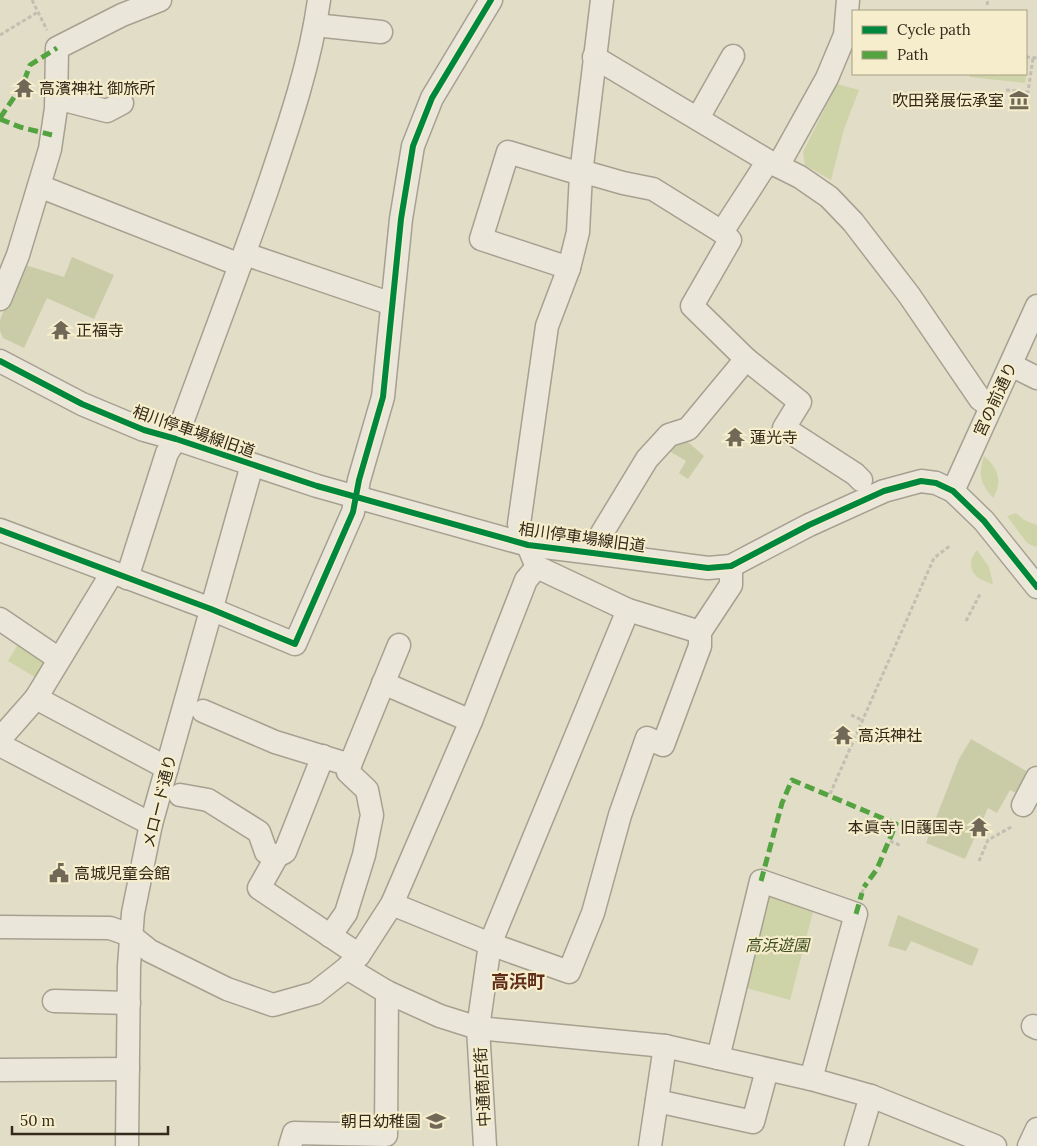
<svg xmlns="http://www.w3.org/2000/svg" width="1037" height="1146" viewBox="0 0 1037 1146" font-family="Lora,'Noto Sans JP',serif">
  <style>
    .green { fill: #cfd3a8 }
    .cemetery { fill: #cacca8 }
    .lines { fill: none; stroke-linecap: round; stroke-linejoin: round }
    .minor-casing { stroke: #a6a091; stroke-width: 25 }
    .path { stroke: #c2beb1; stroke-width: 3; stroke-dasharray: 4 2.5; stroke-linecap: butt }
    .minor { stroke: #eae6d9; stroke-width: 22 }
    .quiet { stroke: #53a340; stroke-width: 5; stroke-dasharray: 10 5; stroke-linecap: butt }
    .cycleway-casing { stroke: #f5edcb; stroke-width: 9 }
    .cycleway { stroke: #00873e; stroke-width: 6 }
    .labels { text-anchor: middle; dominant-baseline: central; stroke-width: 4.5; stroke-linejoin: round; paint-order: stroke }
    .poi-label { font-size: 16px; fill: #34291a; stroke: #f5edcb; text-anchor: start }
    .street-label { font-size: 16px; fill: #34291a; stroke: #f5edcb }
    .park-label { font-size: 16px; font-style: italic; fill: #405020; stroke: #f5edcb }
    .neighbourhood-label { font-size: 18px; font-weight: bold; fill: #612e19; stroke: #f5edcb }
  </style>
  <rect width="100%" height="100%" fill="#e2ddc7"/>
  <g class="green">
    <path d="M 1026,60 L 1028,60 L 1025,83 L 969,77 L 970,74 L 1026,74 Z"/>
    <path d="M 837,84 L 859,90 L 844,129 L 831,180 L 805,165 L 803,152 Z"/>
    <path d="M 984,456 C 998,468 1003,481 993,498 C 980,482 978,476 984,456 Z"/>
    <path d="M 1016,513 L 1024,520 L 1037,525 L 1037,546 L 1035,547 L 1027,543 L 1007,516 Z"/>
    <path d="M 977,550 L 989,567 L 993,584 C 975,580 963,567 977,550 Z"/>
    <path d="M 20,641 L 50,658 L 38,679 L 8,661 Z"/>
    <path d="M 765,890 L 815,904 L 790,1000 L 739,986 Z"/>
  </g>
  <g class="cemetery">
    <path d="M 72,257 L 114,275 L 94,319 L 47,298 L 24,348 L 3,338 L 0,331 L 0,320 L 22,264 L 64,277 Z"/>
    <path d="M 681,436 L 704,456 L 688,479 L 679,473 L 686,461 L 666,449 Z"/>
    <path d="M 971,739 L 1028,772 L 1016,793 L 1010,790 L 997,813 L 988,808 L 965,859 L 926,843 L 959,759 Z"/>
    <path d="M 898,915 L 979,949 L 972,966 L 911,941 L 906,951 L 888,946 Z"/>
  </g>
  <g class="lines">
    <defs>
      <g id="minor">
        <path d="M 602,0 L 581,174 L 578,232 L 569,268 L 547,326 L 519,524 L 537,567 L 628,610 L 700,632"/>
        <path d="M 315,25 L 381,32"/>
        <path d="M 594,57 L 768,161 L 800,177 L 829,197 L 853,222 L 909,295 L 980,399 L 991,407"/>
        <path d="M 56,91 L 68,101 L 107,111 L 122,103"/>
        <path d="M 698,118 L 733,56"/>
        <path d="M 778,166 L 827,78 L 845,35 L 848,0"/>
        <path d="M 39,186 L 240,265"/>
        <path d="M 722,232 L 768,161"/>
        <path d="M 245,254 L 392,304"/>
        <path d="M 569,268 L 481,239 L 508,152 L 581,174 L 588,173 L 623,183 L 653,189 L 722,232 L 730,240 L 692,306 L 746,359 L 800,402 L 784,428 L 855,474 L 861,480"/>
        <path d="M 0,299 L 18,255 L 50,149 L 56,108 L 57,48 L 122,15 L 160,0"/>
        <path d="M 0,361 L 82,404 L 144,430 L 176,439 L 317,486 L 528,545 L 585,552 L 708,568 L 731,566 L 809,525 L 884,491 L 921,481 L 936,483 L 953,491 L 984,521 L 1037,587"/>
        <path d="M 1011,365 L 1037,378"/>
        <path d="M 953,491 L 1037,306"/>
        <path d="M 0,530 L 211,609 L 295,644 L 353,512 L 359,480 L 383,397 L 401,219 L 413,146 L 432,98 L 491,0"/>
        <path d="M 602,533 L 647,459 L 669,435 L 688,429 L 746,359"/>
        <path d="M 127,578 L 167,453 L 176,439 C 206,356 238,273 267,190 C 288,128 310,65 319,0"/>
        <path d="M 0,619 L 59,659"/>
        <path d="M 383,683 L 471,721"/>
        <path d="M 36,698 L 167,768"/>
        <path d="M 203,711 L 275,742 L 350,765 L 348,772 L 367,790 L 372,815 L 364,855 L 346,913 L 330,936"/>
        <path d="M 0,739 L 36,698 L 112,573"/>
        <path d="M 0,745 L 151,824"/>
        <path d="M 350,765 L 399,645"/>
        <path d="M 180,795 L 208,800 L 259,832 L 266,852 L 277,856 L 285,852 L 323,756"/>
        <path d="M 1023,805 L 1037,778"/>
        <path d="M 277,856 L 259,888 L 359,955"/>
        <path d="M 392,904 L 490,944 L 569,972 L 593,913 L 620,815 L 647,738 L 663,745 L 700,646 L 700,632 L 731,585 L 731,566"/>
        <path d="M 0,927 L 110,928 L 130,935 L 150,951 L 227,989 L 273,1005 L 315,993 L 347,968 L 359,955 L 392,904 L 471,721 L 526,580 L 537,567"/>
        <path d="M 347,968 L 387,992 L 440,1016 L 478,1028 L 665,1046 L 811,1079 L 871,1096 L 995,1146"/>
        <path d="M 54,1001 L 129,1003"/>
        <path d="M 1033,1026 L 1037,1028"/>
        <path d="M 718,1058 L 761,881 L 856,914 L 811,1079"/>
        <path d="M 0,1070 L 128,1069"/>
        <path d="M 657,1101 L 753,1122 L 767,1070"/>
        <path d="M 127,1146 L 129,966 L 133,913 L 151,824 L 252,465"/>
        <path d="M 290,1146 L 294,1133 L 386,1135 L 387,992"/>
        <path d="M 485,1146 L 478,1028 L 490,944 L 628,610"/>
        <path d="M 650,1146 L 665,1046"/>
        <path d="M 856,1146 L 871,1096"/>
        <path d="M 1029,1146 L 1037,1129"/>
      </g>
    </defs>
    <use href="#minor" class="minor-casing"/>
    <g class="path">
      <path d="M 32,0 L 47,30"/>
      <path d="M 987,5 L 988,0"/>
      <path d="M 0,35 L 38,12"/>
      <path d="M 1026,57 L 1037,58"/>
      <path d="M 1006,90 L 1028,92 L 1033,58"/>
      <path d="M 966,621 L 980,594"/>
      <path d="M 851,715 L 862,720"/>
      <path d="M 830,794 L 934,558 L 951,545"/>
      <path d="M 890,841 L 902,846"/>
      <path d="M 979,861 L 988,840 L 1013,826"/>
      <path d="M 862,893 L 864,887"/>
    </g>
    <use href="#minor" class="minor"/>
    <g class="quiet">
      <path d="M 0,118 L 23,84 L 30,65 L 57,48"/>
      <path d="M 0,119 L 20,127 L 52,135"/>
      <path d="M 761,881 L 782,803 L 792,780 L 896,824 L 877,869 L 864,887"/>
      <path d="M 856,914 L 862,893"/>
    </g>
    <defs>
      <g id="cycleway">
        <path d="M 0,361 L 82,404 L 144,430 L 176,439 L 317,486 L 528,545 L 585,552 L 708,568 L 731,566 L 809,525 L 884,491 L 921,481 L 936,483 L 953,491 L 984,521 L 1037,587"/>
        <path d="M 0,530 L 211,609 L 295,644 L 353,512 L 359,480 L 383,397 L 401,219 L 413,146 L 432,98 L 491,0"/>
      </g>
    </defs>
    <use href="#cycleway" class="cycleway-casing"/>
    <use href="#cycleway" class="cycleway"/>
  </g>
  <defs>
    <symbol id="temple-bare" viewBox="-9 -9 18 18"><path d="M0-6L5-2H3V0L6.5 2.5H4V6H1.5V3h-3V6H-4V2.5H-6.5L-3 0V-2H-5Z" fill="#716857" stroke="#f5edcb" stroke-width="2.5" paint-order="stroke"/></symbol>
    <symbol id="museum-bare" viewBox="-9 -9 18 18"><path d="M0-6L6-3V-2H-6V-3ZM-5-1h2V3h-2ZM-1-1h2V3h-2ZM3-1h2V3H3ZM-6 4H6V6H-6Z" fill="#716857" stroke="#f5edcb" stroke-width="2.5" paint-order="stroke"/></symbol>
    <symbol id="civic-bare" viewBox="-9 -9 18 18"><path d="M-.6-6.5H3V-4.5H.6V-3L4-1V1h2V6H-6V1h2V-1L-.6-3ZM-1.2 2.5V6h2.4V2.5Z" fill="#716857" stroke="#f5edcb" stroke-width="2.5" paint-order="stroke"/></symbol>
    <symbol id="school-bare" viewBox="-9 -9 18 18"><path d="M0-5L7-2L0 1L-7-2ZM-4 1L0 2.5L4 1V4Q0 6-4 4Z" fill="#716857" stroke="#f5edcb" stroke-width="2.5" paint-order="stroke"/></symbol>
  </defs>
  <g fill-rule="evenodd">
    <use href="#temple-bare" x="10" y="74" width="28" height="28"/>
    <use href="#museum-bare" x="1005" y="86" width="28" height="28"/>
    <use href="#temple-bare" x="47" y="316" width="28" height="28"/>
    <use href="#temple-bare" x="721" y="423" width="28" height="28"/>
    <use href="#temple-bare" x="829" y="721" width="28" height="28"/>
    <use href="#temple-bare" x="965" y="813" width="28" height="28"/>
    <use href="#civic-bare" x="45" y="859" width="28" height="28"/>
    <use href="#school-bare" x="422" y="1107" width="28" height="28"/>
  </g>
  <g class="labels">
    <g class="poi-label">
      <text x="39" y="88">高濱神社 御旅所</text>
      <text x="1004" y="100" text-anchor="end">吹田発展伝承室</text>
      <text x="76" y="330">正福寺</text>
      <text x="750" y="437">蓮光寺</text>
      <text x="858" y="735">高浜神社</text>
      <text x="964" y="827" text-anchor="end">本眞寺 旧護国寺</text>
      <text x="74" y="873">高城児童会館</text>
      <text x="421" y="1121" text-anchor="end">朝日幼稚園</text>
    </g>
    <g class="street-label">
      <text transform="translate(995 399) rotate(-65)">宮の前通り</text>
      <text transform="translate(194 431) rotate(19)">相川停車場線旧道</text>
      <text transform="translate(582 537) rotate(8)">相川停車場線旧道</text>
      <text transform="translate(159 801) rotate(-76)">メロード通り</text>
      <text transform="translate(482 1087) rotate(-93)">中通商店街</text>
    </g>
    <g class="park-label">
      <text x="777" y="945">高浜遊園</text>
    </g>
    <g class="neighbourhood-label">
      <text x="518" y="981">高浜町</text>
    </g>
  </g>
  <rect x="852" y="10" width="175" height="65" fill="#f5edcb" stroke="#a89f84"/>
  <rect x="862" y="26" width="25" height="8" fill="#00873e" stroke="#a89f84"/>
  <text x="897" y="35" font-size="15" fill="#34291a">Cycle path</text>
  <rect x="862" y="51" width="25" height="8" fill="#53a340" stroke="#a89f84"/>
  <text x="897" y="60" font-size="15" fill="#34291a">Path</text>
  <path d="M12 1126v8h156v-8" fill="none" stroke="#34291a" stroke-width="2.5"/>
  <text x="20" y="1126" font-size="15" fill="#34291a" stroke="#f5edcb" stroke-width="4" paint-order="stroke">50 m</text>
</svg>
